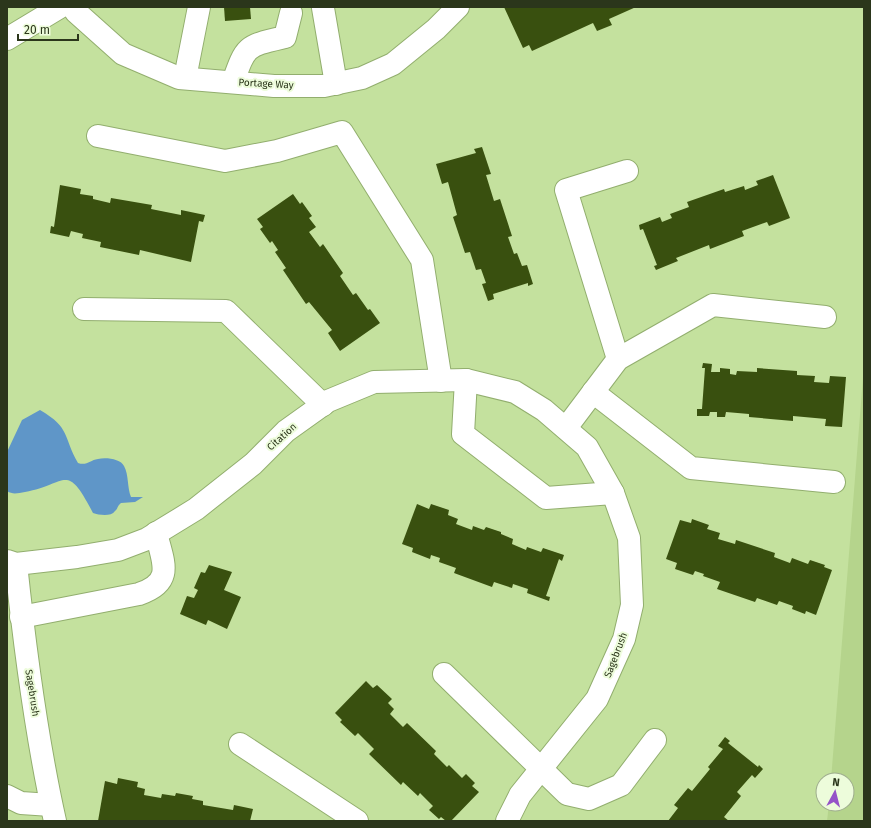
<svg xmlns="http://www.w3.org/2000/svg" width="871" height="828" viewBox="0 0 871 828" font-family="'Fira Sans',sans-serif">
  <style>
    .built { fill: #b5d48c }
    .water { fill: #5f96c8 }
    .building { fill: #39500f }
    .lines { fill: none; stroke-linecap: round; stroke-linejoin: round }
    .minor-casing { stroke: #92ae6e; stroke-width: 24 }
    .minor { stroke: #fff; stroke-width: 22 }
    .labels { text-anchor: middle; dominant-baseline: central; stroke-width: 4; stroke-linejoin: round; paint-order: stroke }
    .street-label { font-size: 10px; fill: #2b361b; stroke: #edfcdb }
  </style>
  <rect width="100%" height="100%" fill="#c4e19e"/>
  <path class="built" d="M 864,365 L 864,821 L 827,821 L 829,804 L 847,804 L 847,780 L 831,780 Z"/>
  <path class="water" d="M 40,410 C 71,428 63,437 78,463 C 87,466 90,460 98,459 C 106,457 121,459 124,466 C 129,475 127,487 131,497 L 143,497 L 135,502 L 121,503 C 117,506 118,509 115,511 C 111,517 99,515 93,513 C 66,461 68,484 25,492 C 18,493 13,495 7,491 L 7,452 L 22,420 Z"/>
  <g class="building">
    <path d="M 224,7 L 250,7 L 251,19 L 225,21 Z"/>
    <path d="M 504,7 L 636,7 L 609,19 L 612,25 L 597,31 L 593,23 L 532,51 L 529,45 L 523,48 Z"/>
    <path d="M 482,147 L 491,174 L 486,175 L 494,201 L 500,199 L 512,236 L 508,237 L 514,254 L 517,253 L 522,266 L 527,265 L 533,284 L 528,286 L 528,283 L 493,294 L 494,299 L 488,301 L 482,284 L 486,283 L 481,269 L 476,270 L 470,252 L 465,253 L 453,217 L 457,215 L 448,182 L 442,184 L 436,164 L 476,153 L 474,149 Z"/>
    <path d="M 773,175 L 790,218 L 769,226 L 767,222 L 742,231 L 744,236 L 710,249 L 709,245 L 676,258 L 678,261 L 656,270 L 654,266 L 657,265 L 643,229 L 640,230 L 639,225 L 660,217 L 662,222 L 672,218 L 670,214 L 689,207 L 687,202 L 724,189 L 725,192 L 744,186 L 745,190 L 758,185 L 756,181 Z"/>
    <path d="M 60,185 L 81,189 L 80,194 L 93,196 L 93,199 L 110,203 L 111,198 L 152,205 L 151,209 L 181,215 L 181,210 L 205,215 L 203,222 L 199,221 L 191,262 L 140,250 L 139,255 L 100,247 L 101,242 L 82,238 L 83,234 L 71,231 L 69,237 L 50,233 L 51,226 L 54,227 Z"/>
    <path d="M 293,194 L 300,204 L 302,202 L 312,216 L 309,218 L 316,227 L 309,232 L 320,247 L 323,244 L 343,273 L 340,276 L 353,295 L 356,293 L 368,310 L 370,309 L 380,323 L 340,351 L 328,333 L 332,330 L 309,302 L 306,304 L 283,270 L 286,268 L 275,252 L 278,250 L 272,241 L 270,243 L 260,229 L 263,227 L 257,219 Z"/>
    <path d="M 703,363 L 712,364 L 711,372 L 720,372 L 720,368 L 730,369 L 730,374 L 736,375 L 737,371 L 757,372 L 757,368 L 797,371 L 797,375 L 815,376 L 814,382 L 829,383 L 830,376 L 846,377 L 842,427 L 825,426 L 826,419 L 793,416 L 793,421 L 749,417 L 749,414 L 726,412 L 725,417 L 717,417 L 717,412 L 710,412 L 709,416 L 697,416 L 697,409 L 702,409 L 705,368 L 702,368 Z"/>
    <path d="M 417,504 L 429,509 L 431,504 L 449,510 L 448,515 L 458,519 L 456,524 L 472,530 L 473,526 L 484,530 L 486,527 L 501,532 L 501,534 L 513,539 L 512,544 L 526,550 L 527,547 L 541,552 L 543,548 L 564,555 L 562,561 L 559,559 L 546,596 L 550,597 L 549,601 L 527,593 L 528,589 L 513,584 L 512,588 L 494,582 L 492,587 L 454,573 L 456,568 L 439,562 L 440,558 L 431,555 L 430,559 L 412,552 L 413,548 L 402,544 Z"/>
    <path d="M 692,519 L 709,525 L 707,529 L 720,533 L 718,539 L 735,544 L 736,540 L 775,553 L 774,557 L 790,563 L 792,558 L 808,564 L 810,560 L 825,565 L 824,567 L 832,570 L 816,615 L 806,611 L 805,614 L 792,609 L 793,606 L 779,601 L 777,605 L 757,598 L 755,602 L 717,589 L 720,582 L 703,576 L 704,574 L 695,571 L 693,575 L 675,569 L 677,563 L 666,559 L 680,520 L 691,523 Z"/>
    <path d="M 209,565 L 232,572 L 224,590 L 241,597 L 227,629 L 208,620 L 206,625 L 180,614 L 187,596 L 194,598 L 198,590 L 194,588 L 201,572 L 205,573 Z"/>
    <path d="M 366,681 L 373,688 L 377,685 L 392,699 L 388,703 L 394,709 L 390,714 L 403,727 L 407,723 L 436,751 L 434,754 L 447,767 L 449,765 L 462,778 L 466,774 L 475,783 L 472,786 L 479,792 L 451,821 L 446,821 L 441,817 L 439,819 L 429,810 L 433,806 L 420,793 L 418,796 L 403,782 L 401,785 L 369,754 L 374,749 L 358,733 L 355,736 L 340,722 L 342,720 L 335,713 Z"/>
    <path d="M 725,737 L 730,741 L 728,743 L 758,767 L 759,765 L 763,769 L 755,778 L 752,775 L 737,792 L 741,796 L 724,817 L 729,821 L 668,821 L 678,808 L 674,805 L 688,788 L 692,791 L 710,769 L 708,767 L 723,749 L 718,746 Z"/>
    <path d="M 118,778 L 138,782 L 137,787 L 145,789 L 144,795 L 161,798 L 162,794 L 175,796 L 176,793 L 193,796 L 192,799 L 203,801 L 203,805 L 233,810 L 234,805 L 253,809 L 250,821 L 98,821 L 105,781 L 117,784 Z"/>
  </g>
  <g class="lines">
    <defs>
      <g id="minor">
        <path d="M 73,7 L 76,12 L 123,54 L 179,78 L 274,86 L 324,86 L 362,78 L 393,64 L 436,29 L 458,7"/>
        <path d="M 323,8 L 336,84"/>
        <path d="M 7,39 L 60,7"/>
        <path d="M 185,78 L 199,7"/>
        <path d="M 233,82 C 246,45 246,46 285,37 L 291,13"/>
        <path d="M 98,136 L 225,161 L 277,151 L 342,132 L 422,260 L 441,381"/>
        <path d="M 84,309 L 226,311 L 323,405"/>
        <path d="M 618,359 L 566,190 L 627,171"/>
        <path d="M 466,380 L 463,434 L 546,498 L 613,493"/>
        <path d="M 593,392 L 691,468 L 834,482"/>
        <path d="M 566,428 L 618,359 L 713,305 L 825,317"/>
        <path d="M 7,561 L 16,564 L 77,557 L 118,550 L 147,539 L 196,509 L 253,464 L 286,431 L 328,401 L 374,382 L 466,380 L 515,392 L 544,410 L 587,447 L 613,493 L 629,538 L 632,605 L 624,639 L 597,699 L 520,795 L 507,821"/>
        <path d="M 16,564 C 25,650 36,736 55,821"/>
        <path d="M 21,617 L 139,594 C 175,582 163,562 156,533"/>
        <path d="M 444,674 L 567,794 L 589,799 L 621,785 L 655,740"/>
        <path d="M 240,744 L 357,821"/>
        <path d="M 7,796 L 21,803 L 51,805"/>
      </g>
    </defs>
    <use href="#minor" class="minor-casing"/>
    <use href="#minor" class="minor"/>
  </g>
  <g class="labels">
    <g class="street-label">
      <text transform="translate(266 84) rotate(3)">Portage Way</text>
      <text transform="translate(282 437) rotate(-42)">Citation</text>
      <text transform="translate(616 655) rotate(-69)">Sagebrush</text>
      <text transform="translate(32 693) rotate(81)">Sagebrush</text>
    </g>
  </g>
  <rect width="871" height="828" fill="none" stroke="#2b361b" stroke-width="16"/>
  <g transform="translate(835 792) rotate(7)"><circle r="19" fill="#edfcdb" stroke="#9fad8e"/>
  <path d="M0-3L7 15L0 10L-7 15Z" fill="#9553c8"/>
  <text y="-6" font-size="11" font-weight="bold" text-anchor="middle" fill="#2b361b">N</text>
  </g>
  <path d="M18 34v6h60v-6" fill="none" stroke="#2b361b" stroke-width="2"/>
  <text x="24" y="34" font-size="12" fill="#2b361b" stroke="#edfcdb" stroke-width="3" paint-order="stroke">20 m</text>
</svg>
